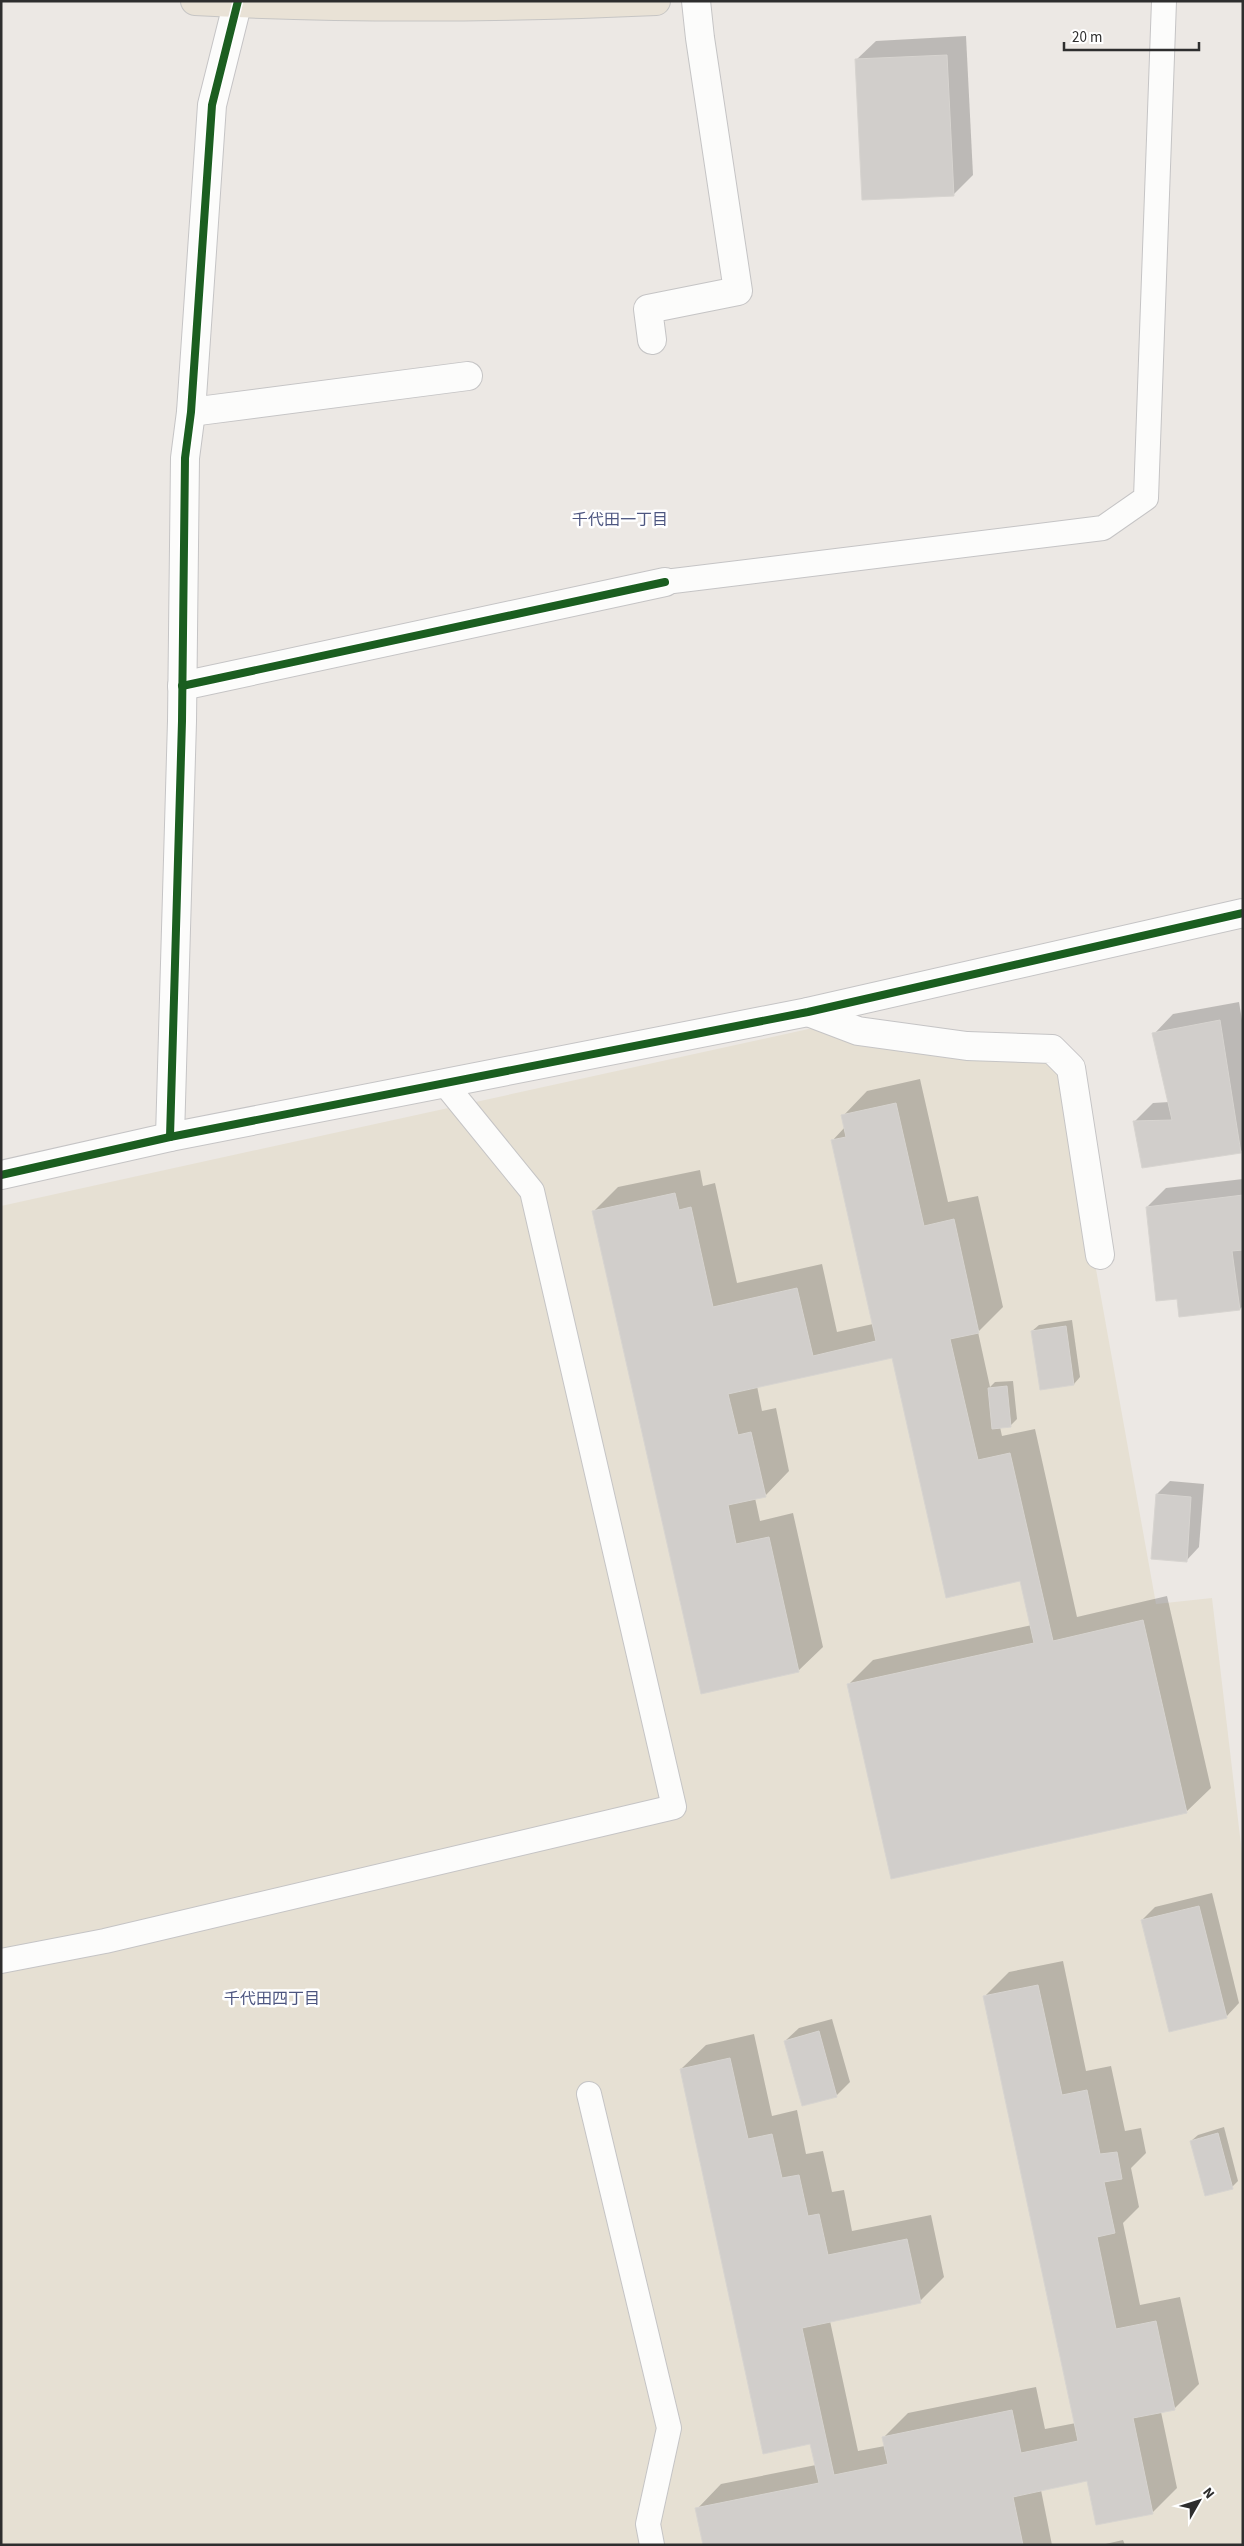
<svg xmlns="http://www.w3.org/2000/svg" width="1244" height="2546" viewBox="0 0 1244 2546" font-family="'Source Sans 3','Noto Sans JP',sans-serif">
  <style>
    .education { fill: #e6e0d3 }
    .shadow { fill: #0003 }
    .building { fill: #d1cecb; stroke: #d7d4d0 }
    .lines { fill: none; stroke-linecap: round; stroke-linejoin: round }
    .service-casing { stroke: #c5c4c5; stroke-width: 26 }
    .minor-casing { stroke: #c5c4c5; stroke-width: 30 }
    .trunk-casing { stroke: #c6c5c4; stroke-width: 30 }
    .service { stroke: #fcfcfb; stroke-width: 24 }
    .minor { stroke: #fcfcfb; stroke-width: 28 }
    .trunk { stroke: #e9e2d6; stroke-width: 28 }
    .cycleway-casing { stroke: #fff; stroke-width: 11 }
    .cycleway { stroke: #1b5e20; stroke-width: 8 }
    .labels { text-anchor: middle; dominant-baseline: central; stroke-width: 5; stroke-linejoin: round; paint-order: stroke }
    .neighbourhood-label { font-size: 16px; fill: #4d5680; stroke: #fff }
  </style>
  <rect width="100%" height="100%" fill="#ece8e4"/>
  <path class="education" d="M 813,1028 L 906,1053 L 1046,1059 L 1061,1074 L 1156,1604 L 1212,1598 L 1243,1862 L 1243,2545 L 1,2545 L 1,1206 Z"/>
  <g class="shadow">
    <path d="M 966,36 L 973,175 L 953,195 L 856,60 L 876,41 Z"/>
    <path d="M 1239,1002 L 1243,1026 L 1243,1149 L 1240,1152 L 1134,1122 L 1153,1103 L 1169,1102 L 1154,1034 L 1173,1014 Z"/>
    <path d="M 920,1079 L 948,1202 L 978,1196 L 1003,1307 L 978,1332 L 990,1387 L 995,1382 L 1013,1381 L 1017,1419 L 1011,1425 L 1000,1427 L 1002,1436 L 1035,1429 L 1077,1617 L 1167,1596 L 1211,1788 L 1186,1812 L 849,1684 L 873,1660 L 1032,1625 L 1021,1580 L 893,1356 L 757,1386 L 762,1411 L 776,1408 L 789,1471 L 765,1496 L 755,1498 L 760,1521 L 793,1513 L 823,1647 L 798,1671 L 702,1693 L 593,1212 L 618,1187 L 700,1170 L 703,1186 L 715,1183 L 737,1283 L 822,1264 L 837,1332 L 873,1324 L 832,1141 L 845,1127 L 843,1116 L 867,1091 Z"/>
    <path d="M 1243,1179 L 1243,1306 L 1240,1309 L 1178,1297 L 1147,1207 L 1166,1188 Z"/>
    <path d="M 1072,1320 L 1080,1377 L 1074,1384 L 1032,1331 L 1039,1325 Z"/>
    <path d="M 1170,1481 L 1204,1484 L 1199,1547 L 1186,1561 L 1157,1494 Z"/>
    <path d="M 1212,1893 L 1239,2003 L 1226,2017 L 1142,1920 L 1155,1907 Z"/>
    <path d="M 1063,1961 L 1086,2071 L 1111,2066 L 1125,2131 L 1141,2128 L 1146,2153 L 1131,2168 L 1139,2207 L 1123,2223 L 1140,2305 L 1180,2297 L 1199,2384 L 1174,2409 L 1161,2412 L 1177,2488 L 1153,2512 L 1097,2524 L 1088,2480 L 1041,2490 L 1052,2545 L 704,2545 L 697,2509 L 721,2484 L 816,2465 L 811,2442 L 681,2069 L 706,2045 L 754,2034 L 772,2116 L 797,2110 L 806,2154 L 823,2151 L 832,2192 L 844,2190 L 852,2231 L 931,2215 L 944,2277 L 920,2301 L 830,2321 L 858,2451 L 885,2446 L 883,2438 L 908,2413 L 1036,2387 L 1045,2429 L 1076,2423 L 984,1997 L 1009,1972 Z"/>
    <path d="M 832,2019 L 850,2082 L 836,2096 L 785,2041 L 799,2028 Z"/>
    <path d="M 1224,2127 L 1238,2181 L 1232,2187 L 1191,2141 L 1198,2135 Z"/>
    <path d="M 1123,2540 L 1125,2545 L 1101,2545 Z"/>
  </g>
  <g class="building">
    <path d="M 947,55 L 954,196 L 862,200 L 855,59 Z"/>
    <path d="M 1220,1020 L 1241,1153 L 1142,1168 L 1133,1121 L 1172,1120 L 1152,1033 Z"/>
    <path d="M 896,1103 L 924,1226 L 954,1219 L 979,1333 L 950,1339 L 978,1460 L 1010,1453 L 1053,1641 L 1143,1620 L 1187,1813 L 891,1879 L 847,1684 L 1034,1643 L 1020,1581 L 946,1598 L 892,1358 L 728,1394 L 738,1435 L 751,1432 L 766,1497 L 728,1505 L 736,1544 L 769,1537 L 799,1672 L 701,1694 L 592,1211 L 675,1193 L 679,1210 L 691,1207 L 713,1307 L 797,1288 L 813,1356 L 876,1341 L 831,1140 L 846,1137 L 841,1115 Z"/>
    <path d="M 1243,1195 L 1243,1250 L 1232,1251 L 1240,1310 L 1179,1317 L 1177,1299 L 1156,1301 L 1146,1207 Z"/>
    <path d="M 1066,1326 L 1074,1385 L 1040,1390 L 1031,1331 Z"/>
    <path d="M 1007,1386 L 1011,1427 L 992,1429 L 988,1388 Z"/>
    <path d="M 1156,1494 L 1191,1497 L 1187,1562 L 1151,1559 Z"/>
    <path d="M 1199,1906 L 1227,2018 L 1169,2032 L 1141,1920 Z"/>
    <path d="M 1038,1985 L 1062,2095 L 1087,2090 L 1100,2154 L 1117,2152 L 1122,2179 L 1104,2182 L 1115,2233 L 1097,2237 L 1116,2329 L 1156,2321 L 1175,2410 L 1133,2418 L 1153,2514 L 1096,2525 L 1087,2481 L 1013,2497 L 1023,2545 L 703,2545 L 695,2508 L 819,2483 L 810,2444 L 763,2454 L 680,2069 L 730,2058 L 748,2139 L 772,2134 L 782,2178 L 799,2175 L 808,2216 L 819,2214 L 828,2255 L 907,2239 L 921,2303 L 802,2328 L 834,2475 L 888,2464 L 882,2437 L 1012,2410 L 1021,2453 L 1078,2441 L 983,1996 Z"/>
    <path d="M 819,2031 L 837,2097 L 802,2106 L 784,2041 Z"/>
    <path d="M 1218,2133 L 1233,2189 L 1205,2196 L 1190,2141 Z"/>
  </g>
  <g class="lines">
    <defs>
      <g id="service">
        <path d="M 665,582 L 1103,528 L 1146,498 L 1164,1"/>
        <path d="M 1,1961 L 105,1941 L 674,1807 L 532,1191 L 445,1084"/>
        <path d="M 589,2094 L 669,2428 L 648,2524 L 652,2545"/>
      </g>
      <g id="minor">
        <path d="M 652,340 L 648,309 L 738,291 L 700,38 L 696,1"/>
        <path d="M 191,412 L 468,376"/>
        <path d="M 182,686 L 665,582"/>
        <path d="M 808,1012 L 858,1031 L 967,1046 L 1052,1049 L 1071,1068 L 1100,1255"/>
        <path d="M 170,1137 L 182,721 L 185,458 L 191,412 L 212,105 L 238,1"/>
        <path d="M 1,1175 L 170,1137 L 808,1012 L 1243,913"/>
      </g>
      <path id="trunk" d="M 195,1 C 348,9 502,8 656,1"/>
    </defs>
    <use href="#service" class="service-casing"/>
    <use href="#minor" class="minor-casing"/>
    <use href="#trunk" class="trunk-casing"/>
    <use href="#service" class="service"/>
    <use href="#minor" class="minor"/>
    <use href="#trunk" class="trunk"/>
    <defs>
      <g id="cycleway">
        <path d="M 182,686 L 665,582"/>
        <path d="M 170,1137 L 182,721 L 185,458 L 191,412 L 212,105 L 238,1"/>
        <path d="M 1,1175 L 170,1137 L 808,1012 L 1243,913"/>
      </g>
    </defs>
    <use href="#cycleway" class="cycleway-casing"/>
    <use href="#cycleway" class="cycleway"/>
  </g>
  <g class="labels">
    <g class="neighbourhood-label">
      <text x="620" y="520">千代田一丁目</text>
      <text x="272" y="1999">千代田四丁目</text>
    </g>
  </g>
  <rect width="1244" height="2546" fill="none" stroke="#2e2e2e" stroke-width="5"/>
  <g transform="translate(1199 2501) rotate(51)" stroke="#ffffff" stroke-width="4" paint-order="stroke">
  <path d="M0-4L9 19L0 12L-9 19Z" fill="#2e2e2e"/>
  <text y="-8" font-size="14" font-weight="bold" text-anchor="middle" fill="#2e2e2e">N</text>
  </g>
  <path d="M1064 42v8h135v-8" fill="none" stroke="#2e2e2e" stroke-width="2.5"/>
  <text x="1072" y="42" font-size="15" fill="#2e2e2e" stroke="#ffffff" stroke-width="4" paint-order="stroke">20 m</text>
</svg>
